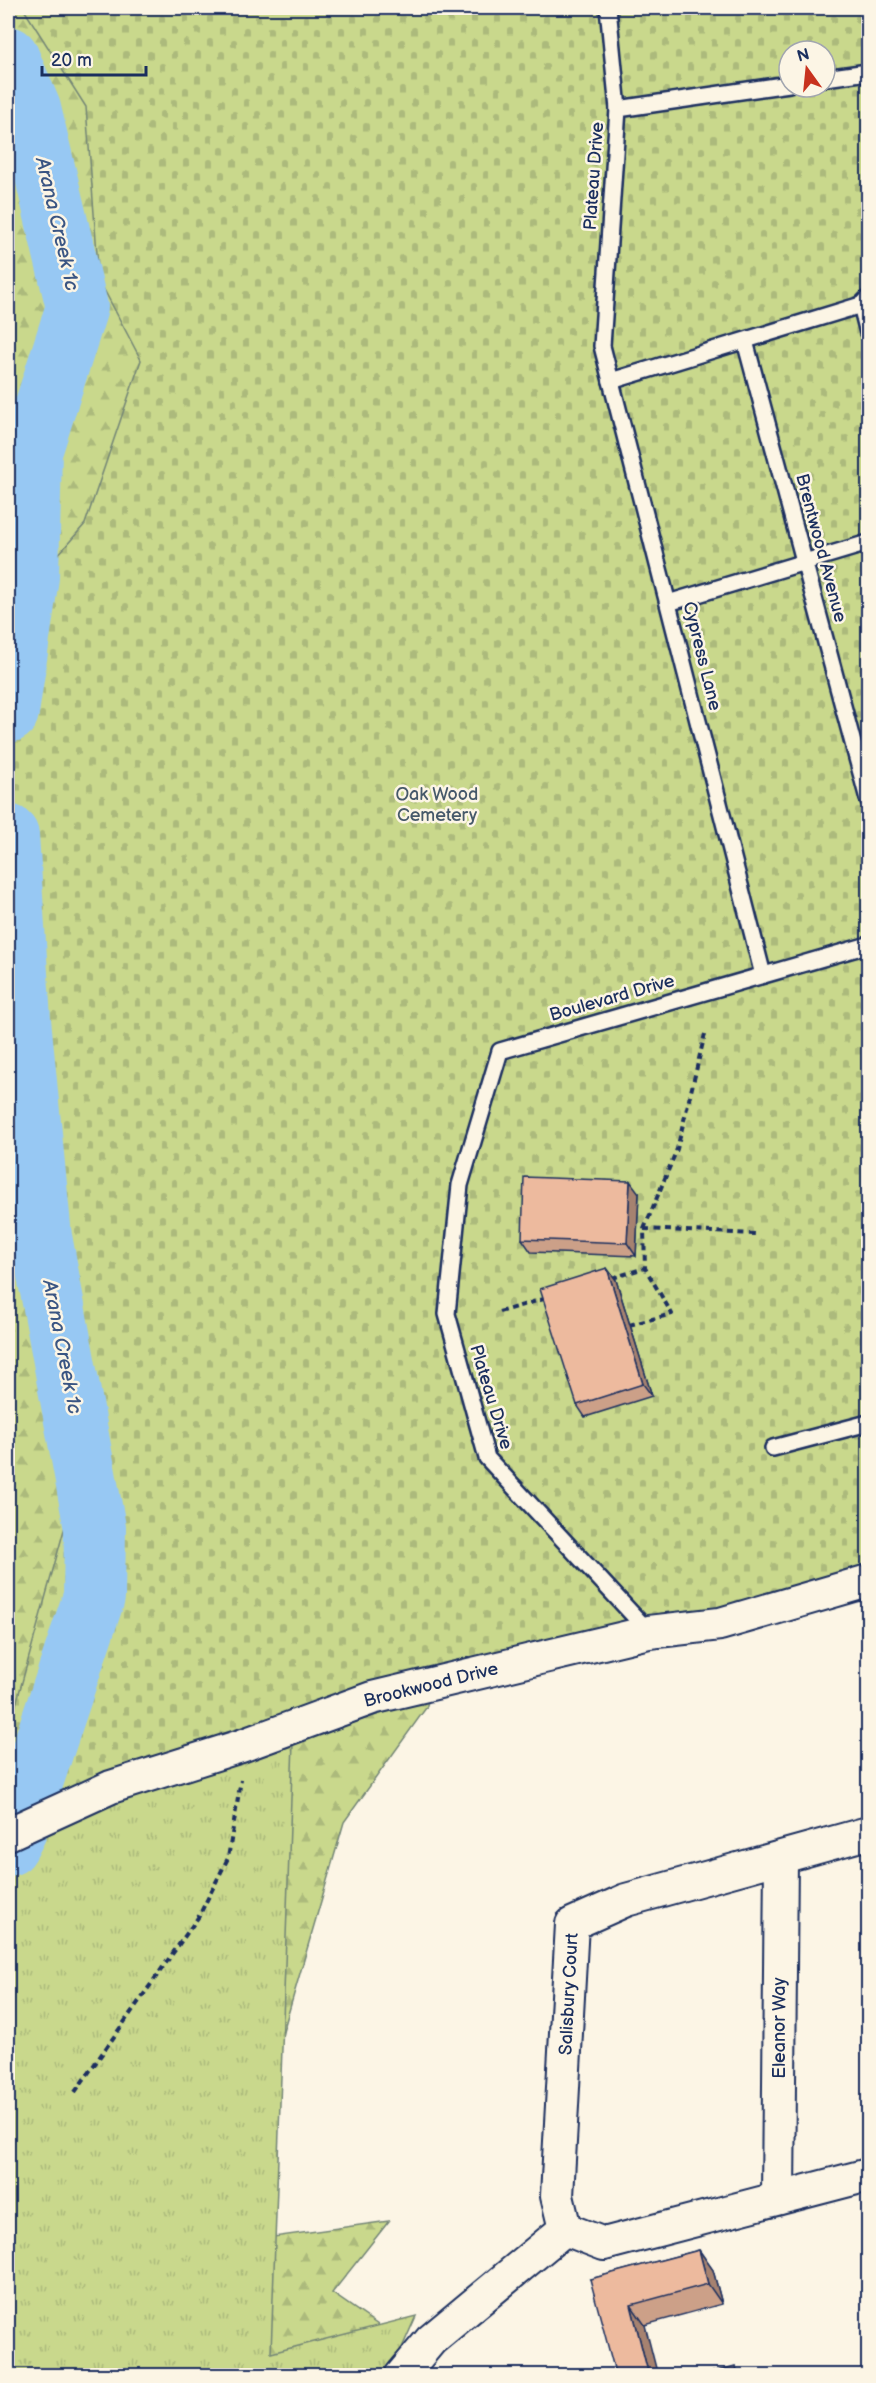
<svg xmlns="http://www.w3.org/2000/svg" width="876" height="2383" viewBox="0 0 876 2383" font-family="'Balsamiq Sans',sans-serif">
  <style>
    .forest { fill: url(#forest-firs); stroke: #728475; stroke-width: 1.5 }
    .cemetery { fill: url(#cemetery-stones); stroke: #728475; stroke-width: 1.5; fill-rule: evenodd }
    .park { fill: url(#park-tufts); stroke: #728475; stroke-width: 1.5 }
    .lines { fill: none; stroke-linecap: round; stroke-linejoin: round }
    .river { stroke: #97c8f3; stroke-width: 62 }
    .service-casing { stroke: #1b2f5e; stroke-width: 20 }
    .minor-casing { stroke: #1b2f5e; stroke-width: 36 }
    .path { stroke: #1b2f5e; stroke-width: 4; stroke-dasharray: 6 4.5; stroke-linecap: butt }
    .service { stroke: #fcf5e5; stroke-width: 15 }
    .minor { stroke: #fcf5e5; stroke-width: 32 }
    .wall { fill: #cca088; stroke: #1b2f5e; stroke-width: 1.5 }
    .shaded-wall { fill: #a6826f; stroke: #1b2f5e; stroke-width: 1.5 }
    .building { fill: #edba9e; stroke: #1b2f5e; stroke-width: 1.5 }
    .labels { text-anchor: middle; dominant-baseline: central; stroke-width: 5; stroke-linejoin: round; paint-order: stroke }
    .street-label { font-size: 18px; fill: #1b2f5e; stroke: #fcf5e5 }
    .park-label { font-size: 18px; fill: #46596a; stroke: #fcf5e5 }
    .water-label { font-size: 20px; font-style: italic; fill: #3a5583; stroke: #fcf5e5 }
  </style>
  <defs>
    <pattern id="forest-firs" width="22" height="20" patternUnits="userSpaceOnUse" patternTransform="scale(1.5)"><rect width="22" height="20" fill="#c9d88c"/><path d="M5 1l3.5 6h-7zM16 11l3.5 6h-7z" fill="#acba7b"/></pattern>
    <pattern id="cemetery-stones" width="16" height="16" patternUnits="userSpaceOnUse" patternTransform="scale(1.5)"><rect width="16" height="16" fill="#c9d88c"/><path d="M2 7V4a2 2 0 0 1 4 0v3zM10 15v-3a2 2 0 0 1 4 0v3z" fill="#acba7b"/></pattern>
    <pattern id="park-tufts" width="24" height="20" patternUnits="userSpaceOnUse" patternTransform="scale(1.5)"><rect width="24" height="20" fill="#c9d88c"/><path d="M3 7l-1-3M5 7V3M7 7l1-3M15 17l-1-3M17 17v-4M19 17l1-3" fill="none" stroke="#acba7b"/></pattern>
  </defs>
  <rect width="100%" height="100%" fill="#fcf5e5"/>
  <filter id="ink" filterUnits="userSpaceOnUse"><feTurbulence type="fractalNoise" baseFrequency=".0167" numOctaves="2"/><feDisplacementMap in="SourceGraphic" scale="12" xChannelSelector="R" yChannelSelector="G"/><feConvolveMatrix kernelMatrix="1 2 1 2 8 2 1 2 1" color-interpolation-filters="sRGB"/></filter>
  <g filter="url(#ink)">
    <path class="forest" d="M 8,8 L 296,8 L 440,1666 L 426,1708 L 344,1822 L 253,2135 L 252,2240 L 389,2221 L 332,2293 L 394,2336 L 351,2375 L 8,2375 L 8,1861 L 27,1807 L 8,1814 Z"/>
    <path class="cemetery" d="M 23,8 L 868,8 L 868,1591 L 573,1652 L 19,1830 L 27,1807 L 8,1814 L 8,1733 L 89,1439 L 8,884 L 8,612 L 85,524 L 141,360 L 99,280 L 86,107 ZM 789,51 L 825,51 L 825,87 L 789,87 Z"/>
    <path class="park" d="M 293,1743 L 271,2353 L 416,2316 L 393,2368 L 365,2376 L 8,2375 L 8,1814 L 27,1806 L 19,1830 Z"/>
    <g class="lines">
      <g class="river">
        <path d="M 8,57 L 30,109 L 77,307 L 31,452 L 28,577 L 8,712"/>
        <path d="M 8,835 L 20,1020 L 41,1237 L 95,1528 L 94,1597 L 16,1830 L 8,1845"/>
      </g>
      <defs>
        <g id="service">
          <path d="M 608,8 L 618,109"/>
          <path d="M 825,78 L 868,72"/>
          <path d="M 861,305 L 868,333"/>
          <path d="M 745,341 L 868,799"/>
          <path d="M 611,381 L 861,305 L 868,298"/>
          <path d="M 668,603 L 868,543"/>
          <path d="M 763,975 L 602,346 L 618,109 L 789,84"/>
          <path d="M 773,1448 L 868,1423"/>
          <path d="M 649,1632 L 487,1458 L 447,1314 L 460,1185 L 500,1051 L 868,945"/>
        </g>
        <g id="minor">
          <path d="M 8,1834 L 111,1787 L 241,1746 L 372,1698 L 649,1632 L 720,1624 L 868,1581"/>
          <path d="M 778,2198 L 781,1858"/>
          <path d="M 565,2229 L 604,2244 L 868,2175"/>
          <path d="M 401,2376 L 431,2340 L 565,2229 L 557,2196 L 572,1924 L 626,1900 L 868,1833"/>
        </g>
      </defs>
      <use href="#service" class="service-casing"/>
      <use href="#minor" class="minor-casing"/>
      <g class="path">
        <path d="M 644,1229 L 756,1234"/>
        <path d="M 612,1278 L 645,1268"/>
        <path d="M 499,1312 L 547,1298"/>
        <path d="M 629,1325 L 672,1314 L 645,1268 L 644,1229 L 677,1149 L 705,1034"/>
        <path d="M 75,2092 L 199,1916 L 228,1858 L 241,1780"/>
      </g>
      <use href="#service" class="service"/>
      <use href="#minor" class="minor"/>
    </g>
    <g class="wall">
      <path d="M 639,1193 L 636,1256 L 531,1252 L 522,1239 Z"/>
      <path d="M 616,1280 L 652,1396 L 585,1417 L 577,1405 Z"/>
      <path d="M 699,2250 L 713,2270 L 722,2304 L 645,2325 L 590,2279 Z"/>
    </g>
    <g class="shaded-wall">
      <path d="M 630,1181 L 639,1193 L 636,1256 L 627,1243 Z"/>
      <path d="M 607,1268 L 616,1280 L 652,1396 L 643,1384 Z"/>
      <path d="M 699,2250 L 713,2270 L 722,2304 L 708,2284 Z"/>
      <path d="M 631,2305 L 645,2325 L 658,2376 L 649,2376 Z"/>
      <path d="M 735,2366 L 741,2376 L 737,2376 Z"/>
    </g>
    <g class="building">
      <path d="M 524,1177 L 630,1181 L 627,1243 L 522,1239 Z"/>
      <path d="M 607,1268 L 643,1384 L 577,1405 L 540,1289 Z"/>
      <path d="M 699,2250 L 708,2284 L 631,2305 L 649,2376 L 616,2376 L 590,2279 Z"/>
      <path d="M 735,2366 L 737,2376 L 700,2376 Z"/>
    </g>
  </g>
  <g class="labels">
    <g class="street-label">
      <text transform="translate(594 176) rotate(-86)">Plateau Drive</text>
      <text transform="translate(821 548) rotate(75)">Brentwood Avenue</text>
      <text transform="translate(702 656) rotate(76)">Cypress Lane</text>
      <text transform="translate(612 998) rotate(-16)">Boulevard Drive</text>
      <text transform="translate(491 1397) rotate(73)">Plateau Drive</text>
      <text transform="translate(431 1685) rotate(-14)">Brookwood Drive</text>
      <text transform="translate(569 1994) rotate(-87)">Salisbury Court</text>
      <text transform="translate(779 2028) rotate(-90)">Eleanor Way</text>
    </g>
    <g class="park-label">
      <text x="437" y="794">Oak Wood<tspan x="437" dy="21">Cemetery</tspan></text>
    </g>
    <g class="water-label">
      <text transform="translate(57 224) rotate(77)">Arana Creek 1c</text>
      <text transform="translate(62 1347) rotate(79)">Arana Creek 1c</text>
    </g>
  </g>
  <rect width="876" height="2383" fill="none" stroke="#fcf5e5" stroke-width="30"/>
  <rect x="15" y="15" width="846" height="2353" fill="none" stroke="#1b2f5e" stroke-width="2" filter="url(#ink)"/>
  <g transform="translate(807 69) rotate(345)"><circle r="28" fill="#fcf5e5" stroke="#a2a6af" stroke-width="1.5"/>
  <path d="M0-4.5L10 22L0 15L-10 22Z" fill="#c8321e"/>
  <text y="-9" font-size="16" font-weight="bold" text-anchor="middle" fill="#1b2f5e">N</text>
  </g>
  <path d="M42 66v9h104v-9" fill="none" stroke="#1b2f5e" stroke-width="3"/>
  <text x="51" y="66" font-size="18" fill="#1b2f5e" stroke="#fcf5e5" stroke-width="4.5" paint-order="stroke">20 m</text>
</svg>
